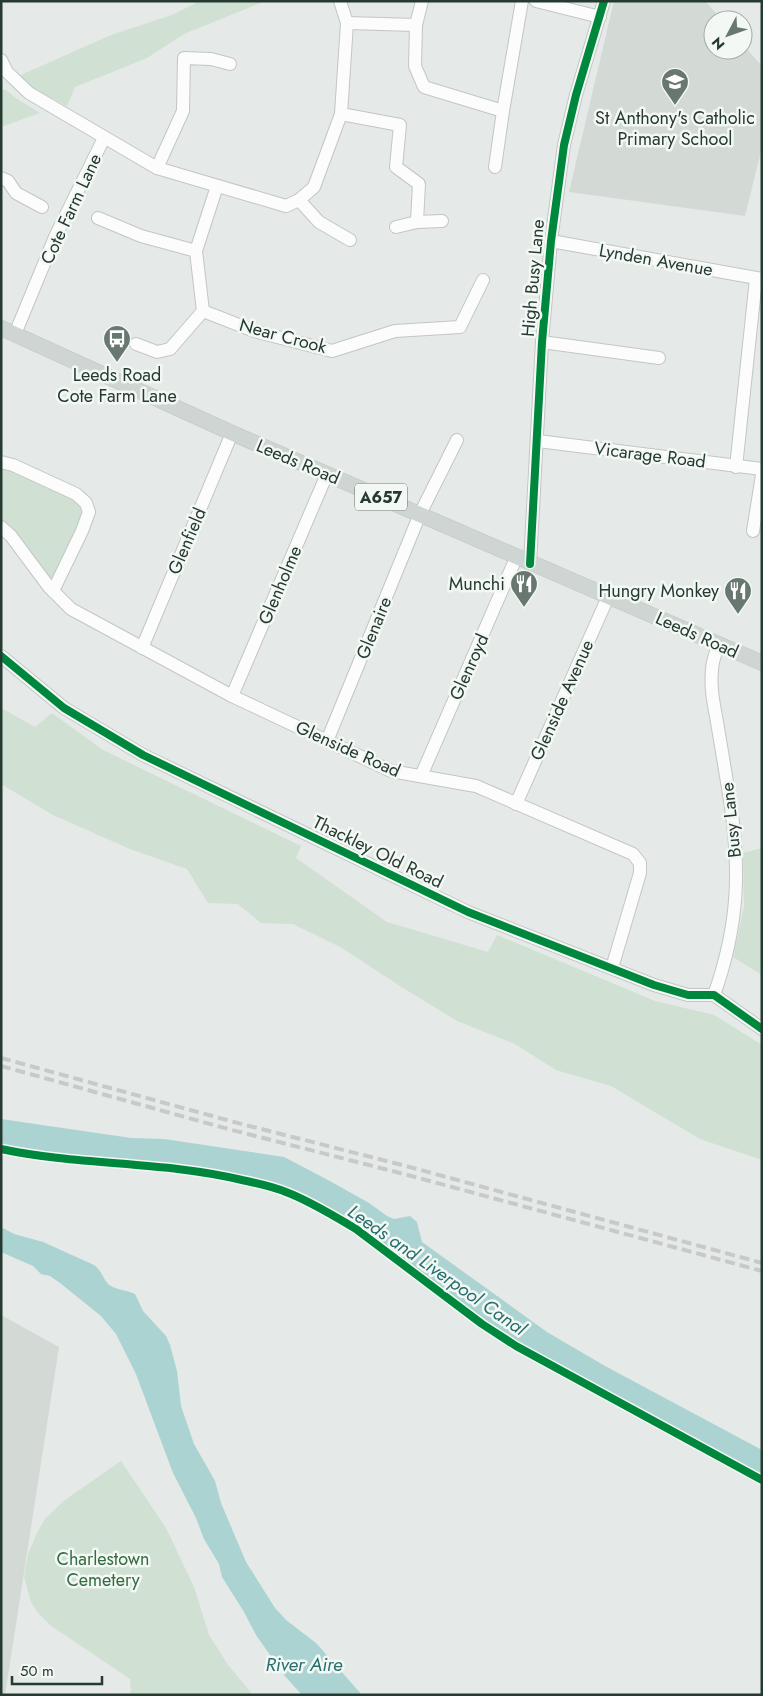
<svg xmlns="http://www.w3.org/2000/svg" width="763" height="1696" font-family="Jost,sans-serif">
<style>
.built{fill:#d3dad6}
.green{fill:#d0e0d2}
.water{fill:#aad3d1}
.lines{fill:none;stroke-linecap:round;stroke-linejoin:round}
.minor-casing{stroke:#c2c6c4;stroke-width:14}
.major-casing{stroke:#bdc4c1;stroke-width:16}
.minor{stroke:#fbfcfb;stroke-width:12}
.major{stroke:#cfd5d2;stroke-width:15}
.rail{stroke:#c7cac9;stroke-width:4;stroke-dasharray:10 5;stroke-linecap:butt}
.cycleway-casing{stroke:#f3f8f4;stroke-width:11}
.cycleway{stroke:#00873e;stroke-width:8}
.labels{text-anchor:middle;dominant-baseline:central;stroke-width:5;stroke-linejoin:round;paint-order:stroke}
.shield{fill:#f3f8f4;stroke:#63736b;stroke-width:1}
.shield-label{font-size:16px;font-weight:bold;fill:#253a30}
.poi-label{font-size:18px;fill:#253a30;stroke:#f3f8f4}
.street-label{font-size:18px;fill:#253a30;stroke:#f3f8f4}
.park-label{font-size:18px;fill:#346c3f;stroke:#f3f8f4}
.water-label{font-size:19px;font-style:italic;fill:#266f6e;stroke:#f3f8f4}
</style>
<rect width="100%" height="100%" fill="#e5e9e7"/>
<g class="built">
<path d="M 614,1 L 705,1 L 722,20 L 713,20 L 713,50 L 743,50 L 743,45 L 762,66 L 762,147 L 745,216 L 569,192 Z"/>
<path d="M 1,1315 L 59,1347 L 5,1695 L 1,1695 Z"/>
</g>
<g class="green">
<path d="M 200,1 L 265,1 L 184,34 L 147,58 L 75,87 L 67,106 L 27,85 L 21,75 L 111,35 L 172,15 Z"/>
<path d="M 1,90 L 6,90 L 17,99 L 40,113 L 1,127 Z"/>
<path d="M 1,462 L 86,503 L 53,591 L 1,527 Z"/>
<path d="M 1,708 L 35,727 L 52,713 L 103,750 L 301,846 L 296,858 L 387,922 L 488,952 L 497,935 L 655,1001 L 714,1015 L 762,1045 L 762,1160 L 700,1139 L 611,1086 L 556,1070 L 515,1044 L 457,1021 L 400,986 L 342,948 L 293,924 L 261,923 L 238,904 L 208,903 L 187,869 L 130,849 L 53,815 L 1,784 Z"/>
<path d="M 762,848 L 762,975 L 733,957 L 744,907 L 743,853 Z"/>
<path d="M 121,1461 L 166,1528 L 194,1587 L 209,1635 L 228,1665 L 253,1695 L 129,1695 L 131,1690 L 130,1679 L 50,1625 L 38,1613 L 31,1602 L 24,1577 L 28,1554 L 38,1531 L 45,1519 L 65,1500 Z"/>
</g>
<g class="water">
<path d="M 1,1119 L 131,1138 L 164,1139 L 284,1157 L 328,1180 L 369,1203 L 387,1216 L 394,1219 L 410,1216 L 417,1222 L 422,1242 L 547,1332 L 605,1366 L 762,1450 L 762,1477 L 520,1343 L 471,1310 L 365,1229 L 301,1193 L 257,1179 L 201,1167 L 39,1152 L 1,1144 Z"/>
<path d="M 1,1227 L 14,1234 L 43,1242 L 94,1265 C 102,1271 102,1277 108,1284 C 115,1290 127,1290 135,1294 L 143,1311 L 166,1336 L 170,1345 L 177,1371 L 181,1406 L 194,1444 L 215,1481 L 221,1503 L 246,1562 L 275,1608 L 286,1620 L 316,1643 L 362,1695 L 302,1695 L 284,1675 L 256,1635 L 244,1612 L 222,1577 L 219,1564 L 204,1539 L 196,1518 L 173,1473 L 136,1374 L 116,1334 L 101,1316 L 60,1283 L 50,1276 L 41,1274 L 33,1266 L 1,1252 Z"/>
</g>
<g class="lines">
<defs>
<g id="minor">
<path d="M 422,1 L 416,25 L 415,66 L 424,87 L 503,111"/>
<path d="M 536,1 L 600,17"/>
<path d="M 347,23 L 416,25"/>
<path d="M 1,60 L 7,72 L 29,93 L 157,168 L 286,206 L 299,200 L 319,222 L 350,240"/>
<path d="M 341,114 L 400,125 L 396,167 L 419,184 L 417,222"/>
<path d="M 495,167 L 503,111 L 522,1"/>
<path d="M 157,168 L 183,111 L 184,58 L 211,59 L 230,64"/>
<path d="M 1,178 L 8,181 L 16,193 L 42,207"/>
<path d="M 299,200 L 314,187 L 341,114 L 347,23 L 340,1"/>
<path d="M 98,218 L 141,236 L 196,251"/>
<path d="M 396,227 L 417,222 L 442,221"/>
<path d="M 551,241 L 762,279"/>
<path d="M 203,311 L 254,331 L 332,351 L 395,331 L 460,327 L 483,280"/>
<path d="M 15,334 L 55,237 L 104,138"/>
<path d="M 542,342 L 659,358"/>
<path d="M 136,344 L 157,352 L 170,349 L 203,311 L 196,251 L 217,186"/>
<path d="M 538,441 L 762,469"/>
<path d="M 1,462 L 13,465 L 76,494 L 86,503 L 89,512 L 82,531 L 53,591"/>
<path d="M 736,467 L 756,279"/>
<path d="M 1,527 L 11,536 L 49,587 L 71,609 L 232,696 L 391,771 L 476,786 L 633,854 L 640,863 L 640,873 L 612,968"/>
<path d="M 753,531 L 762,475"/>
<path d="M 530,564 L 542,342 L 551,241 L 564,145 L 576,95 L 604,1"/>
<path d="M 142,648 L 232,433"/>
<path d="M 1,656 L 64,708 L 143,755 L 468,912 L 654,985 L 688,995 L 714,995 L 762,1029"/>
<path d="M 232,696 L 327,474"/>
<path d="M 327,741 L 420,514 L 457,440"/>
<path d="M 421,776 L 516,558"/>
<path d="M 516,804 L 608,597"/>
<path d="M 714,995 C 739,925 741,867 729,794 C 725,770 721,746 717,722 C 714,705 710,688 712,670 C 712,661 716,652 719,644"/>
</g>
<path id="major" d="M 1,328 L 232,433 L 762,663"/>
</defs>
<use href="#minor" class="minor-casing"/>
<use href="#major" class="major-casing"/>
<use href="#minor" class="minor"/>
<use href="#major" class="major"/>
<g class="rail">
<path d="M 1,1058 L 234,1122 L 406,1166 L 762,1263"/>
<path d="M 1,1066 L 232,1130 L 404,1174 L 762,1271"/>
</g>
<defs>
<g id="cycleway">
<path d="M 530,564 L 542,342 L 551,241 L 564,145 L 576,95 L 604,1"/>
<path d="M 1,656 L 64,708 L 143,755 L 468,912 L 654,985 L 688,995 L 714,995 L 762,1029"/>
<path d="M 1,1149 C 81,1166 163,1161 242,1180 C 256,1183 272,1186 286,1192 C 310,1201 334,1216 356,1229 L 482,1324 L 516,1346 L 762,1480"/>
</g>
</defs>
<use href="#cycleway" class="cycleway-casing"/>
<use href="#cycleway" class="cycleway"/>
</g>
<defs>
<symbol id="school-pin" viewBox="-11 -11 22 30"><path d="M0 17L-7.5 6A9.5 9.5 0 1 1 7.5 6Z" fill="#687770" stroke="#f3f8f4"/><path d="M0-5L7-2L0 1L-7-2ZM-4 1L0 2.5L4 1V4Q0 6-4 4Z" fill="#fff"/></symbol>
<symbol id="bus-pin" viewBox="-11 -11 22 30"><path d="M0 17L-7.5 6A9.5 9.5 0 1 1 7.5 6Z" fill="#687770" stroke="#f3f8f4"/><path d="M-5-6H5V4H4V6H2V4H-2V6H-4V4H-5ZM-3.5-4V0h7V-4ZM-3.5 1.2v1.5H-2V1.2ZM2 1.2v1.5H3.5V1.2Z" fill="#fff"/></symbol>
<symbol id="restaurant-pin" viewBox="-11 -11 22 30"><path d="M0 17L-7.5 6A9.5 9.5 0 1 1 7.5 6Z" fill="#687770" stroke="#f3f8f4"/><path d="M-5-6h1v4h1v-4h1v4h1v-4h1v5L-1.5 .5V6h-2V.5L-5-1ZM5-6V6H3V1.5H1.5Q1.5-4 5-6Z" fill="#fff"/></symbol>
</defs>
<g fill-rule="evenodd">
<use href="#school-pin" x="659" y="66" width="32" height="43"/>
<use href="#bus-pin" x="101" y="323" width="32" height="43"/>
<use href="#restaurant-pin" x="508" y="568" width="32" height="43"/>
<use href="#restaurant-pin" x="722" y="575" width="32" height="43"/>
</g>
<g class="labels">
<rect class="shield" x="355" y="483.5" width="52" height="27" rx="4"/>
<g class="shield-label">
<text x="381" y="497">A657</text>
</g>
<g class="poi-label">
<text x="675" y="118">St Anthony's Catholic<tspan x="675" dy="21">Primary School</tspan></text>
<text x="117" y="375">Leeds Road<tspan x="117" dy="21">Cote Farm Lane</tspan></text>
<text x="505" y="584" text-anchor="end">Munchi</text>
<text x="719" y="591" text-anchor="end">Hungry Monkey</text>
</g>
<g class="street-label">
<text transform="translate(71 209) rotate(-65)">Cote Farm Lane</text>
<text transform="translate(656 260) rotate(10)">Lynden Avenue</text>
<text transform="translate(533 278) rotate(-85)">High Busy Lane</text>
<text transform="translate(283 336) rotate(15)">Near Crook</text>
<text transform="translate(650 455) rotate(7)">Vicarage Road</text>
<text transform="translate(298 462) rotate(23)">Leeds Road</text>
<text transform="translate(187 541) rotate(-67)">Glenfield</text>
<text transform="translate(280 585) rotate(-67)">Glenholme</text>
<text transform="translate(374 628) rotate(-68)">Glenaire</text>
<text transform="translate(697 635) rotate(24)">Leeds Road</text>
<text transform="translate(469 667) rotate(-66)">Glenroyd</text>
<text transform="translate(562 700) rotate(-66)">Glenside Avenue</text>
<text transform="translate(348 749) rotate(24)">Glenside Road</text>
<text transform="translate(731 820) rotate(-96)">Busy Lane</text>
<text transform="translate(378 852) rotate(26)">Thackley Old Road</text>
</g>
<g class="park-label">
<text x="103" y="1559">Charlestown<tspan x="103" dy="21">Cemetery</tspan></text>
</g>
<g class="water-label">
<text transform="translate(437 1270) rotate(35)">Leeds and Liverpool Canal</text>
<text x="304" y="1664">River Aire</text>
</g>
</g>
<rect width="763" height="1696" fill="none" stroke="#253a30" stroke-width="5"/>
<g transform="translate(728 35) rotate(229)"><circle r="24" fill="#f3f8f4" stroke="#a1aca6"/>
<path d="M0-4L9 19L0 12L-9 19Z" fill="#687770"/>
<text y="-8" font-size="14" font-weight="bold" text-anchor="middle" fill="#253a30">N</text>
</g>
<path d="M12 1676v8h90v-8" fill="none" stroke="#253a30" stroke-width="2.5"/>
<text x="20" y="1676" font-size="15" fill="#253a30" stroke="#f3f8f4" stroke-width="4" paint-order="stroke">50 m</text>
</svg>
